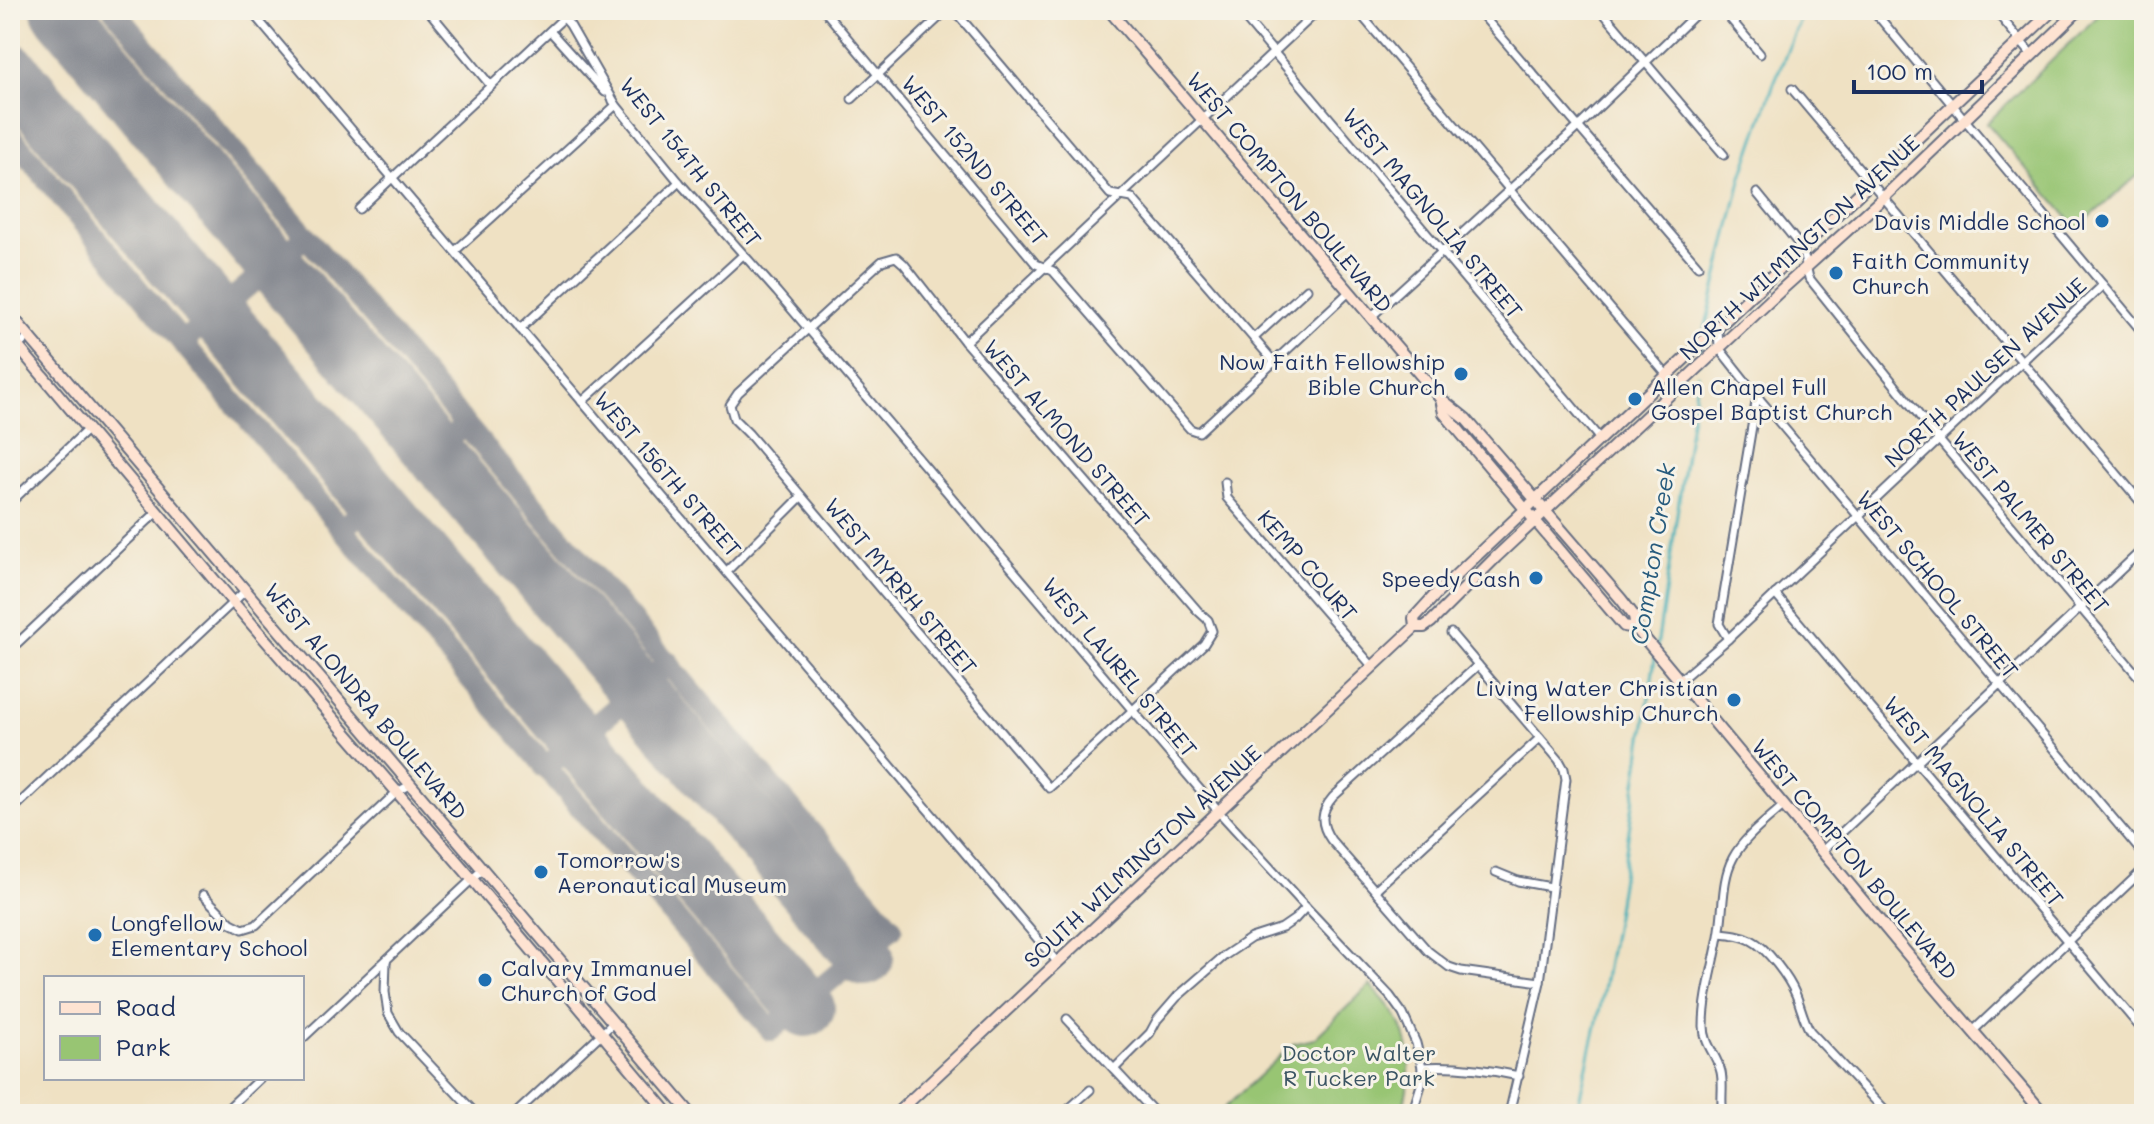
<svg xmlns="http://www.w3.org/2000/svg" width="2154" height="1124" font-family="Mali,sans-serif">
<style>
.green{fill:#98c573;stroke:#5a7a68;stroke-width:2}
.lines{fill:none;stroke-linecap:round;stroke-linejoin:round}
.stream{stroke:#3eaeb7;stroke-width:3}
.taxiway{stroke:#858890;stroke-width:22}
.runway{stroke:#858890;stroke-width:58}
.minor-casing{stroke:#656d81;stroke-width:11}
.secondary-casing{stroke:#656d81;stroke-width:14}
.minor{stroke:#fff;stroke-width:7}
.secondary{stroke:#fee3d2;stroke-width:10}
.poi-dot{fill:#1f6fb2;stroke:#f7f3e8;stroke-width:3}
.labels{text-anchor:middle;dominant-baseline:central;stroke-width:6;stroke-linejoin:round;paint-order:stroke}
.street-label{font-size:22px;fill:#1b2f5e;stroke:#f7f3e8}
.poi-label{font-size:22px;fill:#1b2f5e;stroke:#f7f3e8;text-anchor:start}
.park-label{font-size:22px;fill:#3a5463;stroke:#f7f3e8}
.water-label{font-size:24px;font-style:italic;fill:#275b7d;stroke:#f7f3e8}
</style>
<rect width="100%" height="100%" fill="#f7f3e8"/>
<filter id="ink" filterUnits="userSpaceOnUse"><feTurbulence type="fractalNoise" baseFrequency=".0125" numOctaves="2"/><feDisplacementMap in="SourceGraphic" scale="16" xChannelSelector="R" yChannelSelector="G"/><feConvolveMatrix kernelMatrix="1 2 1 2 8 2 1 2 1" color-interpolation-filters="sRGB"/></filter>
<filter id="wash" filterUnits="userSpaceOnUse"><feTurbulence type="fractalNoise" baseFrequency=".006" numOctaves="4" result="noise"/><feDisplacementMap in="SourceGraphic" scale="32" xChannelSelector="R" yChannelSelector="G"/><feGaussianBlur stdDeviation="1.8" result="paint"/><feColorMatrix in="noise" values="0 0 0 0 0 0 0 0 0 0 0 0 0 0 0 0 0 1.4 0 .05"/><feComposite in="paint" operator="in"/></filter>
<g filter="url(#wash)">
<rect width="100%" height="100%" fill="#efe1c3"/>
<g class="green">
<path d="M 2104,10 L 2144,10 L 2144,170 L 2077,228 L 1987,123 Z"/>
<path d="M 1370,985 C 1377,993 1385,1001 1391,1009 C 1415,1040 1412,1079 1401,1114 L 1218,1114 L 1293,1044 L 1314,1039 Z"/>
</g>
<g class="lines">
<g class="stream">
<path d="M 1704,334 L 1742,176 L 1774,83 L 1804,10"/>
<path d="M 1700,362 L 1702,346"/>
<path d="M 1657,647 L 1698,374"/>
<path d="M 1576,1114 L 1600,1008 L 1616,916 L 1655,658"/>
</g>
<g class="taxiway">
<path d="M 10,135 L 182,342 L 771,1030 L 892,928 L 114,10"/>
<path d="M 182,342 L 305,237"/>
<path d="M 433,452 L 465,425"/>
<path d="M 342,529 L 375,501"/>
<path d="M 545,768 L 669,663"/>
</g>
<g class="runway">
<path d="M 60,10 L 273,264 L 865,957"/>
<path d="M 10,71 L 806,1008"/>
</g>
</g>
</g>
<g filter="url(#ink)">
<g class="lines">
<defs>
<g id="minor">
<path d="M 250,10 C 520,327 790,644 1058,963"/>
<path d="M 428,10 L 491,86"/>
<path d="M 557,10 L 570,25 L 616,105 L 679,182 L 777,292 L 1219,812 L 1306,907 L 1390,996 L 1403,1014 L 1416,1043 L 1422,1067 L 1421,1085 L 1412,1114"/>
<path d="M 824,10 L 1036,264 L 1053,271 L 1190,429 L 1199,432 L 1349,292"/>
<path d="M 954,10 L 1110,194 L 1132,198 L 1275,363"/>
<path d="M 1238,10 L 1600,439"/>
<path d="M 1357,10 L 1677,387"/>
<path d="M 1478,10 L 1698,266"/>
<path d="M 1601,10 L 1724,155"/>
<path d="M 1723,10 L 1760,54"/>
<path d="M 1873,10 L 2144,334"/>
<path d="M 1995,10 L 2032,55"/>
<path d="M 550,31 L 605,92"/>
<path d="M 1792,89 L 2144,506"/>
<path d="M 852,99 L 947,10"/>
<path d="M 1757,193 L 1802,248 L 1809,278 L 1939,440 L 2144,683"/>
<path d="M 359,209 L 572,10"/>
<path d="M 455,251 L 616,105 L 613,101"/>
<path d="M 896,257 L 904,264 L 965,342 L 1198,611 L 1208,620 L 1212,631 L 1204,644 L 1049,788 L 749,434 L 734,419 L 730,405 L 738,393 L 882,261 Z"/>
<path d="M 1371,317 L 1578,127 L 1700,10"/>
<path d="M 520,329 L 679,182"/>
<path d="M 1718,329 L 1719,348 L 1757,396 L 2144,855"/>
<path d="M 1254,338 L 1307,289"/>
<path d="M 965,342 L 1319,10"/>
<path d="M 10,354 L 29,336"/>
<path d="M 582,402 L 743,255"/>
<path d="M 1225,482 L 1227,498 L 1373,667"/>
<path d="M 10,503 L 88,429"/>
<path d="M 728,570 L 801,497"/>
<path d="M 1775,594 L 2144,1032"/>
<path d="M 1451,633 L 1559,760 L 1564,769 L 1566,779 L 1540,982 L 1509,1114"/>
<path d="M 1728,639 L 1719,624 L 1757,396"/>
<path d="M 10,650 L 157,512"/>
<path d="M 1478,665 L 1333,797 C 1320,812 1320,824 1331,840 L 1428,951 L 1449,967 L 1461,971 L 1540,982"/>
<path d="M 1680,680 L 1728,639 L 2103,285"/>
<path d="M 10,812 L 246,590"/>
<path d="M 1822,851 L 2144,548"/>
<path d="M 1496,872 L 1518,881 L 1551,887"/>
<path d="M 1375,890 L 1540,738"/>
<path d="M 203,895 L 231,923 L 243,929 L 256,925 L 397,792 L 410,785"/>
<path d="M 1720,933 C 1731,934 1741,935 1751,940 C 1767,948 1789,978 1796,995 C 1801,1007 1803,1019 1810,1031 L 1888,1114"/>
<path d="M 386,962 L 385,992 L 388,1013 L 399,1032 L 476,1114"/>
<path d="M 1067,1019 L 1156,1114"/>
<path d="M 1973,1031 L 2144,869"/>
<path d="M 302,1039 L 482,870"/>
<path d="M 1422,1067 C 1456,1065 1486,1069 1519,1076"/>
<path d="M 1114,1069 L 1150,1033 L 1157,1020 L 1177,997 L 1224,956 L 1251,938 L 1282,928 L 1295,919 L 1306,907"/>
<path d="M 222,1114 L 260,1078"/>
<path d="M 515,1114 L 613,1023"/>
<path d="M 1063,1114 L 1090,1090"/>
<path d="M 1723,1114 C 1720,1100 1724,1086 1721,1072 C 1717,1055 1704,1045 1704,1026 C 1704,996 1714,965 1719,936 C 1724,911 1721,880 1733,858 C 1744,837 1767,821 1784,805"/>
<path d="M 2024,1114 L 2035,1104"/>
</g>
<g id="secondary">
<path d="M 1109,10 L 1441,399 L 1466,419 L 1621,599 L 1634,616 L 1636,628 L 1934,986 L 2044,1114"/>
<path d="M 10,314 L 691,1114"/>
<path d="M 10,337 L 232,601 L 472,879 L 669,1114"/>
<path d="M 1441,399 L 1444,413 L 1624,626 L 1636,628"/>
<path d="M 1415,627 L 1414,618 L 1436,594 L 2053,10"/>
<path d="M 896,1114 L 1415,627 L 1424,627 L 1431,622 L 1496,557 L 1780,291 L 1883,198 L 2079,10"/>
</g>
</defs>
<use href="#minor" class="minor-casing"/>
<use href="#secondary" class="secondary-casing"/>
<use href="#minor" class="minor"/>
<use href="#secondary" class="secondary"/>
</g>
</g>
<g class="poi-dot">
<circle cx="2102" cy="221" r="8"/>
<circle cx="1836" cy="273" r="8"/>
<circle cx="1461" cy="374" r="8"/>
<circle cx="1635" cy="399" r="8"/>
<circle cx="1536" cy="578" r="8"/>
<circle cx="1734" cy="700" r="8"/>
<circle cx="541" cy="872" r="8"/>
<circle cx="95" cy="935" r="8"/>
<circle cx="485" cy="980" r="8"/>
</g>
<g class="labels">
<g class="street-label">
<text transform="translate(975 160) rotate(50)">WEST 152ND STREET</text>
<text transform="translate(691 162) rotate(51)">WEST 154TH STREET</text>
<text transform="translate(1290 192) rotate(50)">WEST COMPTON BOULEVARD</text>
<text transform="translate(1433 213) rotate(50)">WEST MAGNOLIA STREET</text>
<text transform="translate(1799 247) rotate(-43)">NORTH WILMINGTON AVENUE</text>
<text transform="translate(1985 372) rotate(-43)">NORTH PAULSEN AVENUE</text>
<text transform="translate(1067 433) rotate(49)">WEST ALMOND STREET</text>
<text transform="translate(668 474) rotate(49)">WEST 156TH STREET</text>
<text transform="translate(2031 522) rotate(50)">WEST PALMER STREET</text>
<text transform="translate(1308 565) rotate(49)">KEMP COURT</text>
<text transform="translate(1938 584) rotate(50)">WEST SCHOOL STREET</text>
<text transform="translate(901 586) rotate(50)">WEST MYRRH STREET</text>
<text transform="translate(1120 667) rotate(50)">WEST LAUREL STREET</text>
<text transform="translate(366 701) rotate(50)">WEST ALONDRA BOULEVARD</text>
<text transform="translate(1974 801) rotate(50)">WEST MAGNOLIA STREET</text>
<text transform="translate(1142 856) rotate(-43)">SOUTH WILMINGTON AVENUE</text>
<text transform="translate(1855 859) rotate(50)">WEST COMPTON BOULEVARD</text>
</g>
<g class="poi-label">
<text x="2086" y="221" text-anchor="end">Davis Middle School</text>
<text x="1852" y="260">Faith Community<tspan x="1852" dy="25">Church</tspan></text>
<text x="1445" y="361" text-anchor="end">Now Faith Fellowship<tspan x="1445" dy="25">Bible Church</tspan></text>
<text x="1651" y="386">Allen Chapel Full<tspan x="1651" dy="25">Gospel Baptist Church</tspan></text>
<text x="1520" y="578" text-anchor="end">Speedy Cash</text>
<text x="1718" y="687" text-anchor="end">Living Water Christian<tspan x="1718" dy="25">Fellowship Church</tspan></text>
<text x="557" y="859">Tomorrow's<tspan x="557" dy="25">Aeronautical Museum</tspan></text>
<text x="111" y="922">Longfellow<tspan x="111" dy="25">Elementary School</tspan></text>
<text x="501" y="967">Calvary Immanuel<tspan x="501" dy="25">Church of God</tspan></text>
</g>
<g class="park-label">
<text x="1359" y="1052">Doctor Walter<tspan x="1359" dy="25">R Tucker Park</tspan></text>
</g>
<g class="water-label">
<text transform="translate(1652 554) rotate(-81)">Compton Creek</text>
</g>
</g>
<rect width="2154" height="1124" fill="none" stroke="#f7f3e8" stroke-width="40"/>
<rect x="44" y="976" width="260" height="104" fill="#f7f3e8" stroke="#9fa5b1" stroke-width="2"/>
<rect x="60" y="1002" width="40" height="12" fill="#fee3d2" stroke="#9fa5b1" stroke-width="2"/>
<text x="116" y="1016" font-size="24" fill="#1b2f5e">Road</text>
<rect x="60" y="1036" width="40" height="24" fill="#98c573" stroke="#9fa5b1" stroke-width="2"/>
<text x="116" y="1056" font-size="24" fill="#1b2f5e">Park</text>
<path d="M1854 80v12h128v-12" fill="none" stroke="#1b2f5e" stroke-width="4"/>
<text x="1866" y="80" font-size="24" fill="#1b2f5e" stroke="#f7f3e8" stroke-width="6" paint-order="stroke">100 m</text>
</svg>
